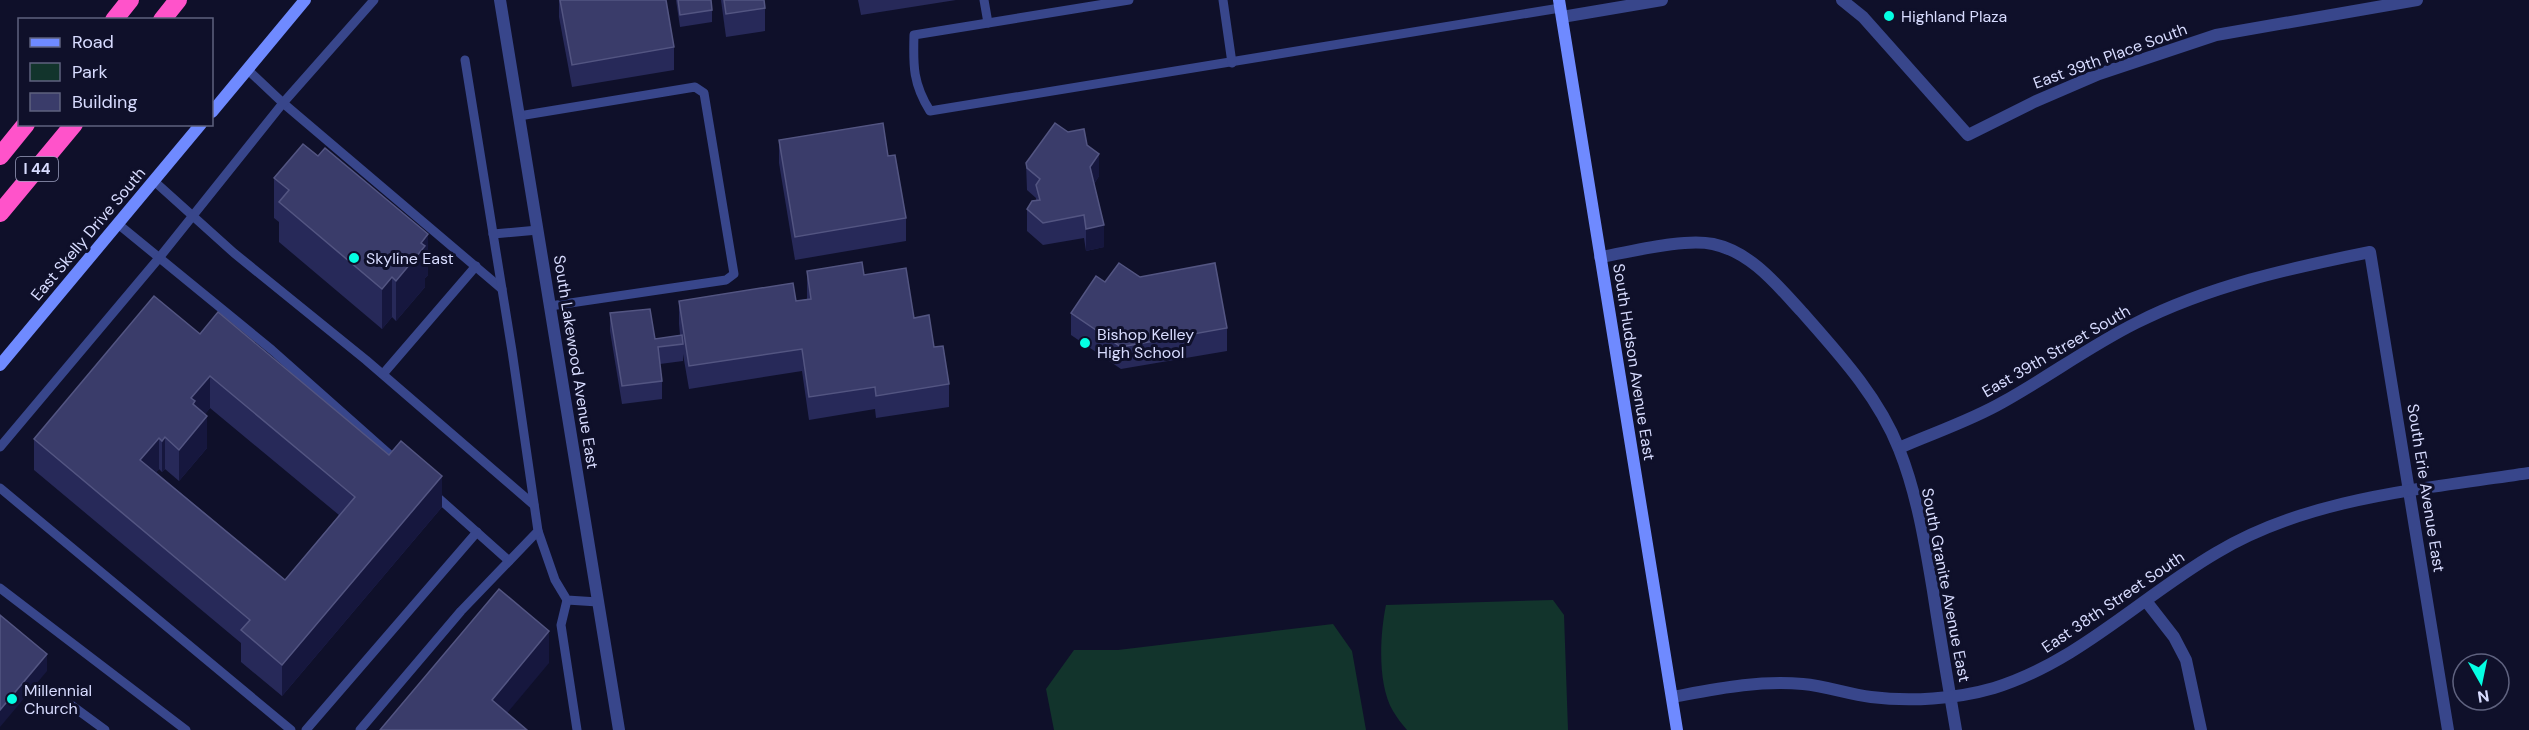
<svg xmlns="http://www.w3.org/2000/svg" width="2529" height="730" font-family="'DM Sans',sans-serif">
<style>
.green{fill:#12342c}
.lines{fill:none;stroke-linecap:round;stroke-linejoin:round}
.lane{stroke:#38468b;stroke-width:9}
.street{stroke:#38468b;stroke-width:12}
.secondary{stroke:#6f8aff;stroke-width:12}
.highway{stroke:#ff53ca;stroke-width:18}
.wall{fill:#272959;fill-rule:evenodd}
.shaded-wall{fill:#16173e}
.building{fill:#3a3c6a;stroke:#535582;stroke-width:1.5;fill-rule:evenodd}
.poi-dot{fill:#04ffe3;stroke:#0f102a;stroke-width:2}
.labels{text-anchor:middle;dominant-baseline:central;stroke-width:6;stroke-linejoin:round;paint-order:stroke}
.shield{fill:#0f102a;stroke:#9c9fbf;stroke-width:1.5}
.shield-label{font-size:15px;font-weight:bold;fill:#d8dcff}
.poi-label{font-size:16px;fill:#d8dcff;stroke:#0f102a;text-anchor:start}
.street-label{font-size:16px;fill:#d8dcff;stroke:#0f102a}
</style>
<rect width="100%" height="100%" fill="#0f102a"/>
<g class="green">
<path d="M 1553,600 L 1564,615 L 1568,730 L 1407,730 C 1402,724 1397,718 1393,711 C 1377,684 1380,634 1386,605 Z"/>
<path d="M 1333,624 L 1352,651 L 1366,730 L 1054,730 L 1046,689 L 1074,650 L 1118,650 Z"/>
</g>
<g class="lines">
<g class="lane">
<path d="M 984,0 L 988,23"/>
<path d="M 1129,0 L 914,35 C 913,66 913,84 930,111 L 1560,8"/>
<path d="M 1223,0 L 1232,63"/>
<path d="M 247,69 L 283,103 L 502,289"/>
<path d="M 519,116 L 695,87 L 704,93 L 734,274 L 726,280 L 550,306"/>
<path d="M 154,181 L 234,253 L 366,360 L 534,505"/>
<path d="M 118,224 L 272,350 L 397,461"/>
<path d="M 493,234 L 538,230"/>
<path d="M 383,374 L 476,266"/>
<path d="M 0,447 L 159,258 L 283,103 L 374,0"/>
<path d="M 0,488 L 291,730"/>
<path d="M 434,494 L 509,561"/>
<path d="M 538,531 L 555,580 L 567,600 L 598,602"/>
<path d="M 0,588 L 186,730"/>
<path d="M 567,600 L 561,625 L 577,730"/>
<path d="M 71,705 L 105,730"/>
<path d="M 306,730 L 477,532"/>
<path d="M 360,730 L 461,611 L 538,531 L 512,351 L 465,60"/>
</g>
<g class="street">
<path d="M 500,0 L 619,730"/>
<path d="M 1842,0 L 1863,17 L 1968,135 L 2034,102 L 2099,74 L 2216,35 L 2417,0"/>
<path d="M 1562,17 L 1662,0"/>
<path d="M 1600,257 C 1631,252 1683,238 1713,244 C 1751,252 1777,285 1802,312 C 1839,354 1878,396 1899,449 C 1917,494 1925,543 1933,591 C 1940,637 1948,683 1956,730"/>
<path d="M 1899,448 C 1933,433 1970,421 2003,402 C 2048,377 2090,346 2136,323 C 2209,286 2290,268 2370,252 L 2448,730"/>
<path d="M 2146,601 L 2174,637 L 2186,660 L 2201,730"/>
<path d="M 1672,697 C 1716,689 1758,680 1803,684 C 1826,686 1848,694 1871,697 C 1910,702 1956,699 1994,688 C 2078,662 2141,597 2216,553 C 2309,497 2424,489 2529,473"/>
</g>
<g class="secondary">
<path d="M 1559,0 L 1677,730"/>
<path d="M 212,112 L 305,0"/>
<path d="M 0,365 L 201,124"/>
</g>
<g class="highway">
<path d="M 114,20 L 130,0"/>
<path d="M 162,20 L 178,0"/>
<path d="M 0,156 L 26,124"/>
<path d="M 0,213 L 74,124"/>
</g>
</g>
<g class="wall">
<path d="M 559,0 L 666,0 L 674,47 L 674,70 L 572,87 L 559,17 Z"/>
<path d="M 676,0 L 711,0 L 712,10 L 712,22 L 680,27 Z"/>
<path d="M 721,0 L 764,0 L 765,8 L 765,31 L 726,37 Z"/>
<path d="M 858,0 L 956,0 L 861,15 Z"/>
<path d="M 779,140 L 888,156 L 906,218 L 906,241 L 795,260 L 779,163 Z"/>
<path d="M 1087,145 L 1099,176 L 1094,184 L 1104,247 L 1086,251 L 1084,238 L 1043,245 L 1027,231 L 1027,209 L 1036,200 L 1036,198 L 1027,190 L 1026,163 Z"/>
<path d="M 274,178 L 428,275 L 425,278 L 425,287 L 396,321 L 392,317 L 382,329 L 279,242 L 279,222 L 274,218 Z"/>
<path d="M 807,271 L 864,275 L 914,318 L 934,347 L 949,384 L 949,407 L 876,418 L 875,409 L 809,420 L 802,371 L 689,389 L 683,354 L 683,361 L 660,364 L 662,381 L 662,399 L 622,404 L 610,331 L 610,313 L 655,339 L 680,335 L 679,324 L 679,301 L 796,301 L 807,299 Z"/>
<path d="M 1140,277 L 1227,328 L 1227,351 L 1121,369 L 1071,335 L 1071,313 L 1105,282 Z"/>
<path d="M 200,334 L 389,455 L 442,507 L 282,696 L 241,662 L 241,643 L 34,470 L 34,439 ZM 210,408 L 339,515 L 285,580 L 156,472 L 159,469 L 162,472 L 165,469 L 179,481 L 207,448 L 205,414 Z"/>
</g>
<g class="shaded-wall">
<path d="M 1099,154 L 1099,176 L 1090,190 L 1090,167 Z"/>
<path d="M 1104,225 L 1104,247 L 1086,251 L 1086,229 Z"/>
<path d="M 428,234 L 428,275 L 425,278 L 425,287 L 396,321 L 396,281 L 421,243 Z"/>
<path d="M 392,277 L 392,317 L 382,329 L 382,289 Z"/>
<path d="M 210,376 L 210,408 L 195,426 L 207,416 L 207,448 L 179,481 L 179,450 L 191,398 Z"/>
<path d="M 165,437 L 165,469 L 162,472 L 162,441 Z"/>
<path d="M 159,438 L 159,469 L 140,491 L 140,460 Z"/>
<path d="M 442,476 L 442,507 L 282,696 L 282,665 Z"/>
<path d="M 549,631 L 549,663 L 493,730 L 492,700 Z"/>
<path d="M 47,654 L 47,671 L 0,727 L 0,710 Z"/>
</g>
<g class="building">
<path d="M 560,0 L 666,0 L 674,47 L 572,65 Z"/>
<path d="M 678,0 L 711,0 L 712,10 L 680,15 Z"/>
<path d="M 724,0 L 764,0 L 765,8 L 726,14 Z"/>
<path d="M 883,123 L 888,156 L 895,155 L 906,218 L 795,237 L 779,140 Z"/>
<path d="M 1055,123 L 1068,132 L 1084,129 L 1087,145 L 1099,154 L 1090,167 L 1104,225 L 1086,229 L 1084,215 L 1043,223 L 1027,209 L 1032,201 L 1040,200 L 1036,185 L 1040,179 L 1027,168 L 1026,163 Z"/>
<path d="M 303,144 L 318,156 L 325,148 L 428,234 L 421,243 L 425,246 L 396,281 L 392,277 L 382,289 L 279,202 L 289,190 L 274,178 Z"/>
<path d="M 862,262 L 864,275 L 906,268 L 914,318 L 929,315 L 934,347 L 943,346 L 949,384 L 876,396 L 875,387 L 809,397 L 802,349 L 689,366 L 679,301 L 793,283 L 796,301 L 811,299 L 807,271 Z"/>
<path d="M 1119,263 L 1140,277 L 1215,263 L 1227,328 L 1121,347 L 1071,313 L 1096,276 L 1105,282 Z"/>
<path d="M 154,296 L 200,334 L 218,312 L 389,455 L 401,441 L 442,476 L 282,665 L 241,630 L 250,620 L 34,439 ZM 210,376 L 355,497 L 285,580 L 140,460 L 159,438 L 162,441 L 165,437 L 179,450 L 207,416 L 193,404 L 195,401 L 191,398 Z"/>
<path d="M 650,309 L 655,339 L 682,335 L 683,344 L 658,347 L 662,381 L 622,386 L 610,313 Z"/>
<path d="M 499,589 L 549,631 L 492,700 L 527,730 L 380,730 Z"/>
<path d="M 0,615 L 47,654 L 0,710 Z"/>
</g>
<g class="poi-dot">
<circle cx="1889" cy="16" r="6"/>
<circle cx="354" cy="258" r="6"/>
<circle cx="1085" cy="343" r="6"/>
<circle cx="12" cy="699" r="6"/>
</g>
<g class="labels">
<rect class="shield" x="16" y="157" width="42" height="24" rx="4.5"/>
<g class="shield-label">
<text x="37" y="169">I 44</text>
</g>
<g class="poi-label">
<text x="1901" y="16">Highland Plaza</text>
<text x="366" y="258">Skyline East</text>
<text x="1097" y="334">Bishop Kelley<tspan x="1097" dy="18">High School</tspan></text>
<text x="24" y="690">Millennial<tspan x="24" dy="18">Church</tspan></text>
</g>
<g class="street-label">
<text transform="translate(2110 56) rotate(-20)">East 39th Place South</text>
<text transform="translate(88 234) rotate(-50)">East Skelly Drive South</text>
<text transform="translate(2056 351) rotate(-30)">East 39th Street South</text>
<text transform="translate(576 362) rotate(81)">South Lakewood Avenue East</text>
<text transform="translate(1634 362) rotate(81)">South Hudson Avenue East</text>
<text transform="translate(2426 488) rotate(81)">South Erie Avenue East</text>
<text transform="translate(1946 585) rotate(79)">South Granite Avenue East</text>
<text transform="translate(2113 602) rotate(-34)">East 38th Street South</text>
</g>
</g>
<rect x="18" y="18" width="195" height="108" fill="#0f102a" stroke="#5f627f" stroke-width="1.5"/>
<rect x="30" y="38" width="30" height="9" fill="#6f8aff" stroke="#5f627f" stroke-width="1.5"/>
<text x="72" y="48" font-size="18" fill="#d8dcff">Road</text>
<rect x="30" y="63" width="30" height="18" fill="#12342c" stroke="#5f627f" stroke-width="1.5"/>
<text x="72" y="78" font-size="18" fill="#d8dcff">Park</text>
<rect x="30" y="93" width="30" height="18" fill="#3a3c6a" stroke="#5f627f" stroke-width="1.5"/>
<text x="72" y="108" font-size="18" fill="#d8dcff">Building</text>
<g transform="translate(2481 682) rotate(171)"><circle r="28" fill="#0f102a" stroke="#5f627f" stroke-width="1.5"/>
<path d="M0-4.5L10 22L0 15L-10 22Z" fill="#04ffe3"/>
<text y="-9" font-size="16" font-weight="bold" text-anchor="middle" fill="#d8dcff">N</text>
</g>
</svg>
